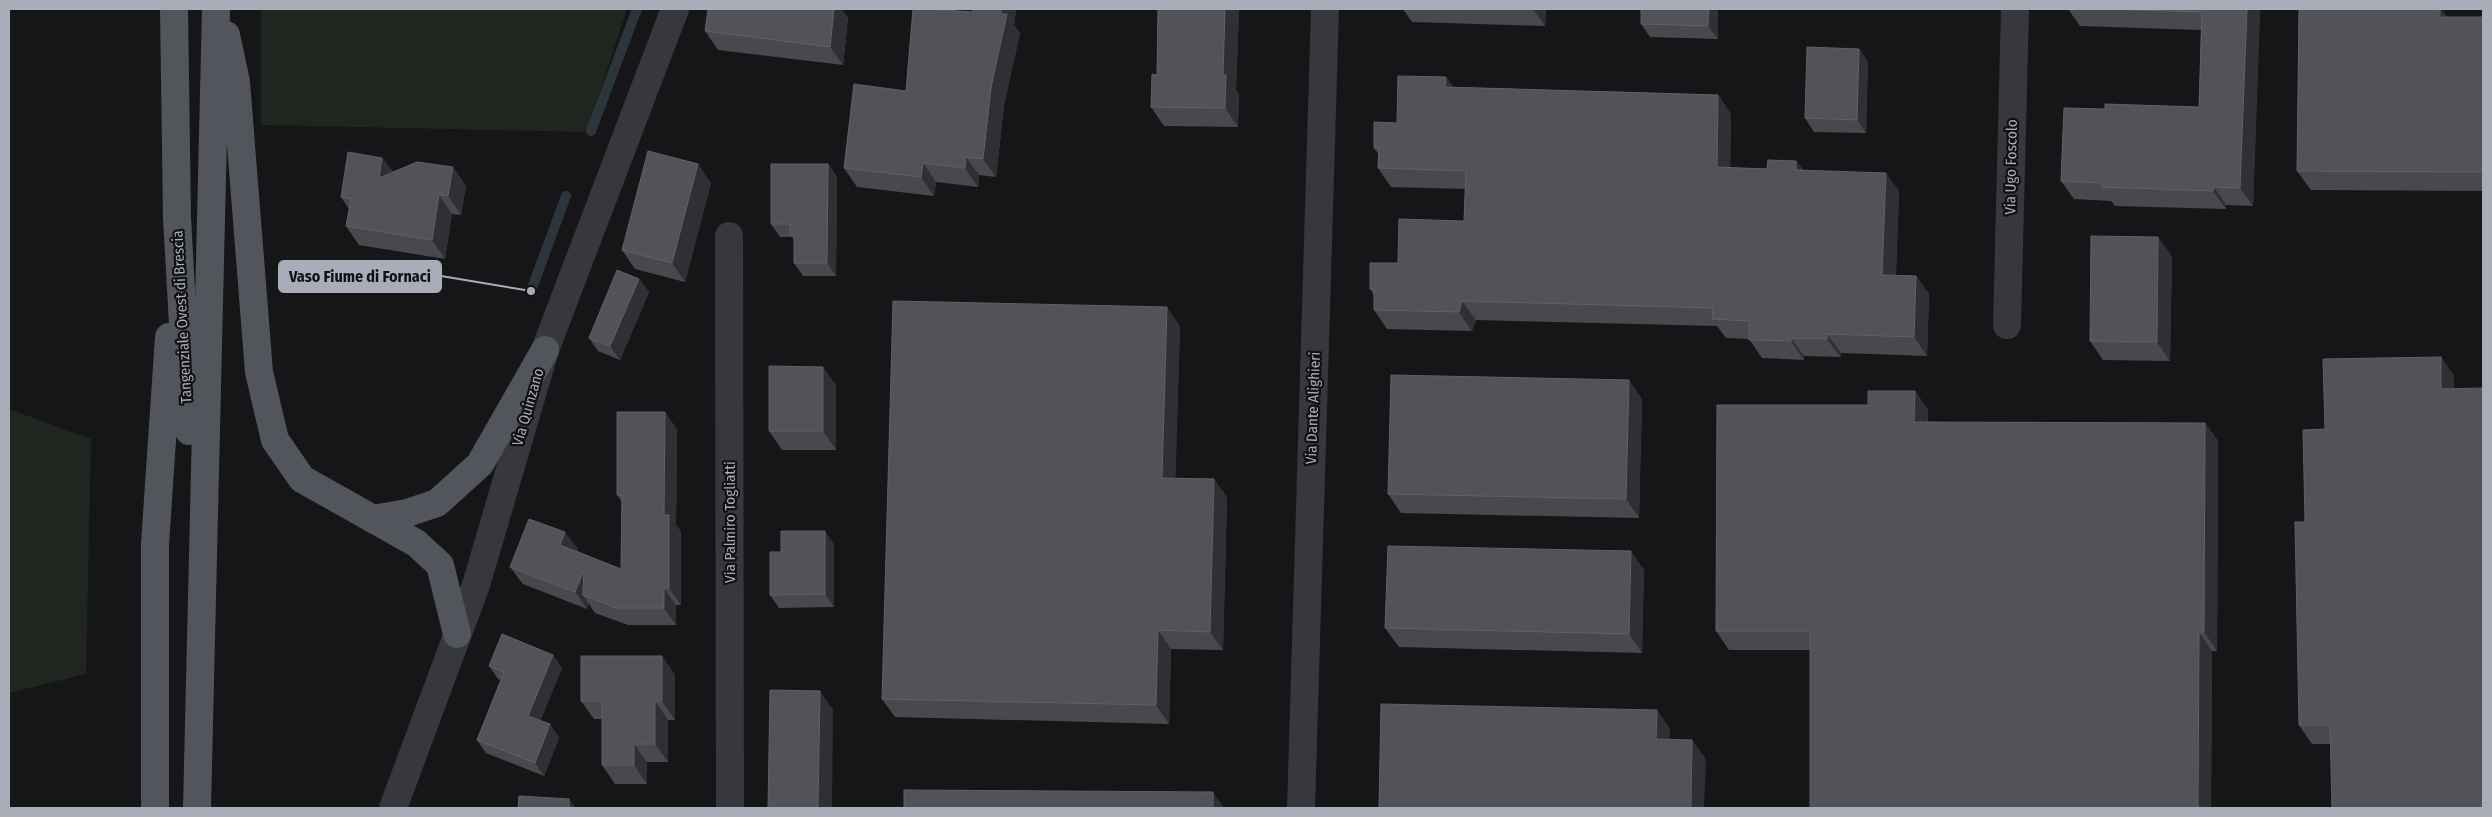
<svg xmlns="http://www.w3.org/2000/svg" width="2492" height="817" font-family="'Fira Sans Condensed',sans-serif">
<style>
.green{fill:#1e261f}
.lines{fill:none;stroke-linecap:round;stroke-linejoin:round}
.stream{stroke:#2c353c;stroke-width:10}
.minor{stroke:#37383d;stroke-width:28}
.tertiary{stroke:#37383d;stroke-width:28}
.primary{stroke:#53555c;stroke-width:28}
.wall{fill:#47494d}
.shaded-wall{fill:#2f3033}
.building{fill:#525359;stroke:#5f6168}
.labels{text-anchor:middle;dominant-baseline:central;stroke-width:4.5;stroke-linejoin:round;paint-order:stroke}
.street-label{font-size:15px;fill:#a8adb8;stroke:#111113}
.leader{fill:none;stroke:#a8adb8;stroke-width:2}
.callout-dot{fill:#a8adb8;stroke:#111113;stroke-width:2}
.callout{fill:#a8adb8;stroke:#a8adb8;stroke-width:2}
.callout-label{font-size:16px;text-anchor:middle;font-weight:bold;fill:#111}
</style>
<rect width="100%" height="100%" fill="#161618"/>
<g class="green">
<path d="M 261,9 L 627,9 L 587,132 L 261,125 Z"/>
<path d="M 9,409 L 91,439 L 86,674 L 9,693 Z"/>
</g>
<g class="lines">
<g class="stream">
<path d="M 591,131 L 637,9"/>
<path d="M 531,291 L 566,196"/>
</g>
<g class="minor">
<path d="M 729,236 L 730,808"/>
<path d="M 2007,325 L 2015,9"/>
<path d="M 1301,808 L 1325,9"/>
</g>
<path class="tertiary" d="M 393,808 L 476,585 L 545,350 L 675,9"/>
<g class="primary">
<path d="M 174,9 L 177,218 L 189,431"/>
<path d="M 226,35 L 236,82 L 259,372 L 275,440 L 302,479 L 416,543 L 440,565 L 457,634"/>
<path d="M 373,519 L 407,513 L 437,503 L 480,464 L 545,350"/>
<path d="M 155,808 L 155,544 L 169,337"/>
<path d="M 197,808 L 216,9"/>
</g>
</g>
<g class="wall">
<path d="M 973,9 L 1016,9 L 1014,25 L 1020,33 L 1004,105 L 996,177 L 979,175 L 978,187 L 936,182 L 934,196 L 857,187 L 844,168 L 906,91 L 973,12 Z"/>
<path d="M 1158,9 L 1239,9 L 1236,90 L 1239,94 L 1238,127 L 1164,126 L 1151,107 L 1157,75 Z"/>
<path d="M 1403,9 L 1546,9 L 1545,26 L 1412,22 Z"/>
<path d="M 1718,9 L 1718,39 L 1650,37 L 1641,24 Z"/>
<path d="M 2068,9 L 2260,9 L 2253,206 L 2226,205 L 2226,209 L 2115,206 L 2111,201 L 2074,199 L 2061,181 L 2105,109 L 2199,107 L 2201,30 L 2080,26 Z"/>
<path d="M 2299,9 L 2441,9 L 2447,17 L 2483,17 L 2483,191 L 2311,190 L 2297,171 Z"/>
<path d="M 848,18 L 843,65 L 718,50 L 705,31 Z"/>
<path d="M 1859,49 L 1868,62 L 1866,133 L 1814,132 L 1805,118 Z"/>
<path d="M 1446,77 L 1453,87 L 1718,95 L 1731,114 L 1730,168 L 1767,169 L 1796,161 L 1803,170 L 1899,191 L 1896,275 L 1916,276 L 1929,294 L 1927,356 L 1841,353 L 1840,357 L 1804,356 L 1804,360 L 1762,358 L 1749,339 L 1726,338 L 1717,326 L 1476,320 L 1472,331 L 1387,329 L 1374,310 L 1374,295 L 1370,289 L 1398,263 L 1464,221 L 1465,189 L 1391,187 L 1378,168 L 1379,155 L 1374,148 L 1397,123 Z"/>
<path d="M 382,158 L 393,172 L 453,167 L 466,186 L 461,215 L 452,214 L 445,259 L 359,245 L 346,226 L 349,209 L 341,197 Z"/>
<path d="M 828,164 L 837,177 L 836,276 L 803,276 L 794,263 L 794,240 L 792,237 L 780,237 L 771,224 Z"/>
<path d="M 711,183 L 685,282 L 635,269 L 622,250 Z"/>
<path d="M 2172,256 L 2170,361 L 2103,360 L 2090,341 Z"/>
<path d="M 639,279 L 649,292 L 620,360 L 598,351 L 589,338 Z"/>
<path d="M 1180,326 L 1175,478 L 1227,497 L 1223,650 L 1171,649 L 1169,724 L 895,717 L 882,699 Z"/>
<path d="M 2441,357 L 2454,376 L 2454,389 L 2331,744 L 2312,744 L 2299,725 L 2305,522 L 2325,429 Z"/>
<path d="M 836,385 L 836,450 L 782,450 L 769,431 Z"/>
<path d="M 1915,391 L 1928,410 L 1928,422 L 2205,423 L 2218,441 L 2217,651 L 2212,651 L 2211,808 L 1810,808 L 1810,650 L 1729,650 L 1716,631 L 1868,405 Z"/>
<path d="M 1642,399 L 1639,518 L 1401,513 L 1388,494 Z"/>
<path d="M 677,429 L 676,525 L 681,532 L 681,605 L 676,605 L 676,625 L 628,625 L 595,613 L 589,604 L 587,609 L 523,584 L 510,567 L 578,549 L 577,551 L 621,569 L 622,502 L 617,495 Z"/>
<path d="M 834,544 L 834,607 L 779,608 L 770,595 L 781,552 Z"/>
<path d="M 1644,570 L 1642,653 L 1399,647 L 1385,628 Z"/>
<path d="M 662,656 L 675,675 L 675,720 L 668,720 L 668,762 L 647,762 L 647,784 L 615,784 L 602,765 L 602,719 L 594,719 L 581,701 Z"/>
<path d="M 489,666 L 562,668 L 540,721 L 550,724 L 559,738 L 544,776 L 486,753 L 477,740 L 501,680 L 498,679 Z"/>
</g>
<g class="shaded-wall">
<path d="M 834,9 L 842,9 L 848,18 L 843,65 L 830,47 Z"/>
<path d="M 1001,9 L 1016,9 L 1014,25 L 1020,33 L 1004,105 L 996,177 L 983,159 Z"/>
<path d="M 1225,9 L 1239,9 L 1236,90 L 1239,94 L 1238,127 L 1225,108 L 1223,75 Z"/>
<path d="M 1533,9 L 1546,9 L 1545,26 Z"/>
<path d="M 1709,9 L 1718,9 L 1718,39 L 1708,26 Z"/>
<path d="M 2247,9 L 2260,9 L 2253,206 L 2240,188 Z"/>
<path d="M 2440,9 L 2441,9 L 2453,26 L 2440,17 Z"/>
<path d="M 1859,49 L 1868,62 L 1866,133 L 1857,120 Z"/>
<path d="M 1446,77 L 1459,96 L 1445,87 Z"/>
<path d="M 1718,95 L 1731,114 L 1730,186 L 1717,167 Z"/>
<path d="M 966,157 L 979,175 L 978,187 L 965,168 Z"/>
<path d="M 382,158 L 396,176 L 379,178 Z"/>
<path d="M 1796,161 L 1809,179 L 1796,170 Z"/>
<path d="M 923,163 L 936,182 L 934,196 L 921,177 Z"/>
<path d="M 698,164 L 711,183 L 685,282 L 672,263 Z"/>
<path d="M 828,164 L 837,177 L 836,276 L 827,263 Z"/>
<path d="M 453,167 L 466,186 L 461,215 L 448,196 Z"/>
<path d="M 1886,173 L 1899,191 L 1895,293 L 1882,275 Z"/>
<path d="M 2214,187 L 2226,205 L 2226,209 L 2213,191 Z"/>
<path d="M 439,195 L 452,214 L 445,259 L 432,240 Z"/>
<path d="M 2158,237 L 2172,256 L 2170,361 L 2157,342 Z"/>
<path d="M 1916,276 L 1929,294 L 1927,356 L 1914,337 Z"/>
<path d="M 639,279 L 649,292 L 620,360 L 610,346 Z"/>
<path d="M 1462,301 L 1476,320 L 1472,331 L 1459,312 Z"/>
<path d="M 1167,307 L 1180,326 L 1175,496 L 1162,478 Z"/>
<path d="M 1827,334 L 1841,353 L 1840,357 L 1827,339 Z"/>
<path d="M 1791,338 L 1804,356 L 1804,360 L 1791,341 Z"/>
<path d="M 2441,357 L 2454,376 L 2454,408 L 2441,389 Z"/>
<path d="M 823,367 L 836,385 L 836,450 L 823,431 Z"/>
<path d="M 1629,380 L 1642,399 L 1639,518 L 1626,499 Z"/>
<path d="M 1915,391 L 1928,410 L 1927,440 L 1914,422 Z"/>
<path d="M 665,412 L 677,429 L 676,525 L 681,532 L 681,605 L 669,588 L 664,515 Z"/>
<path d="M 2205,423 L 2218,441 L 2217,651 L 2204,632 Z"/>
<path d="M 1214,479 L 1227,497 L 1223,650 L 1210,632 Z"/>
<path d="M 825,531 L 834,544 L 834,607 L 825,594 Z"/>
<path d="M 565,532 L 578,549 L 573,562 L 560,545 Z"/>
<path d="M 1631,551 L 1644,570 L 1642,653 L 1629,634 Z"/>
<path d="M 584,570 L 583,595 L 589,604 L 587,609 L 575,592 Z"/>
<path d="M 664,588 L 676,605 L 676,625 L 664,608 Z"/>
<path d="M 1158,630 L 1171,649 L 1169,724 L 1156,705 Z"/>
<path d="M 2199,632 L 2212,651 L 2211,808 L 2198,808 Z"/>
<path d="M 553,655 L 562,668 L 537,729 L 528,716 Z"/>
<path d="M 662,656 L 675,675 L 675,720 L 662,701 Z"/>
<path d="M 820,691 L 833,710 L 832,808 L 818,808 Z"/>
<path d="M 655,701 L 668,720 L 668,762 L 655,744 Z"/>
<path d="M 1657,710 L 1670,729 L 1669,758 L 1656,739 Z"/>
<path d="M 550,724 L 559,738 L 544,776 L 535,763 Z"/>
<path d="M 1692,740 L 1706,759 L 1704,808 L 1691,808 Z"/>
<path d="M 634,744 L 647,762 L 647,784 L 634,765 Z"/>
<path d="M 1213,792 L 1224,808 L 1213,808 Z"/>
<path d="M 569,799 L 576,808 L 569,808 Z"/>
</g>
<g class="building">
<path d="M 708,9 L 834,9 L 830,47 L 705,31 Z"/>
<path d="M 913,9 L 928,9 L 973,12 L 973,9 L 1001,9 L 1001,14 L 1007,14 L 991,87 L 983,159 L 966,157 L 965,168 L 923,163 L 921,177 L 844,168 L 854,84 L 906,91 Z"/>
<path d="M 1158,9 L 1225,9 L 1223,75 L 1226,75 L 1225,108 L 1151,107 L 1152,74 L 1157,75 Z"/>
<path d="M 1641,9 L 1709,9 L 1708,26 L 1641,24 Z"/>
<path d="M 2101,9 L 2247,9 L 2240,188 L 2214,187 L 2213,191 L 2102,187 L 2102,183 L 2061,181 L 2064,108 L 2105,109 L 2105,104 L 2199,107 L 2202,12 Z"/>
<path d="M 2299,9 L 2440,9 L 2440,17 L 2483,17 L 2483,172 L 2297,171 Z"/>
<path d="M 1807,47 L 1859,49 L 1857,120 L 1805,118 Z"/>
<path d="M 1398,76 L 1446,77 L 1445,87 L 1718,95 L 1717,167 L 1767,169 L 1768,160 L 1796,161 L 1796,170 L 1886,173 L 1882,275 L 1916,276 L 1914,337 L 1827,334 L 1827,339 L 1791,338 L 1791,341 L 1749,340 L 1749,321 L 1712,319 L 1713,308 L 1462,301 L 1459,312 L 1374,310 L 1374,289 L 1370,289 L 1370,263 L 1398,263 L 1399,219 L 1464,221 L 1466,171 L 1378,168 L 1379,148 L 1374,148 L 1374,122 L 1397,123 Z"/>
<path d="M 648,151 L 698,164 L 672,263 L 622,250 Z"/>
<path d="M 348,152 L 382,158 L 379,178 L 417,162 L 453,167 L 448,196 L 439,195 L 432,240 L 346,226 L 351,199 L 341,197 Z"/>
<path d="M 771,164 L 828,164 L 827,263 L 794,263 L 794,235 L 790,235 L 790,224 L 771,224 Z"/>
<path d="M 2091,236 L 2158,237 L 2157,342 L 2090,341 Z"/>
<path d="M 617,270 L 639,279 L 610,346 L 589,338 Z"/>
<path d="M 893,301 L 1167,307 L 1162,478 L 1214,479 L 1210,632 L 1158,630 L 1156,705 L 882,699 Z"/>
<path d="M 2441,357 L 2441,389 L 2483,388 L 2483,808 L 2332,808 L 2330,725 L 2299,725 L 2295,522 L 2305,522 L 2303,430 L 2325,429 L 2323,359 Z"/>
<path d="M 769,366 L 823,367 L 823,431 L 769,431 Z"/>
<path d="M 1391,375 L 1629,380 L 1626,499 L 1388,494 Z"/>
<path d="M 1868,391 L 1915,391 L 1914,422 L 2205,423 L 2204,632 L 2199,632 L 2198,808 L 1810,808 L 1810,631 L 1716,631 L 1717,405 L 1868,405 Z"/>
<path d="M 617,412 L 665,412 L 664,515 L 669,515 L 669,588 L 664,588 L 664,608 L 616,608 L 583,595 L 584,570 L 575,592 L 510,567 L 529,519 L 565,532 L 560,545 L 621,569 L 622,495 L 617,495 Z"/>
<path d="M 781,531 L 825,531 L 825,594 L 770,595 L 770,552 L 781,552 Z"/>
<path d="M 1388,546 L 1631,551 L 1629,634 L 1385,628 Z"/>
<path d="M 502,634 L 553,655 L 528,716 L 550,724 L 535,763 L 477,740 L 504,672 L 489,666 Z"/>
<path d="M 581,656 L 662,656 L 662,701 L 655,701 L 655,744 L 634,744 L 634,765 L 602,765 L 602,701 L 581,701 Z"/>
<path d="M 770,690 L 820,691 L 818,808 L 768,808 Z"/>
<path d="M 1381,704 L 1657,710 L 1656,739 L 1692,740 L 1691,808 L 1379,808 Z"/>
<path d="M 904,790 L 1213,792 L 1213,808 L 904,808 Z"/>
<path d="M 519,796 L 569,799 L 569,808 L 518,808 Z"/>
</g>
<g class="labels">
<g class="street-label">
<text transform="translate(2011 167) rotate(-89)">Via Ugo Foscolo</text>
<text transform="translate(182 317) rotate(-93)">Tangenziale Ovest di Brescia</text>
<text transform="translate(528 407) rotate(-74)">Via Quinzano</text>
<text transform="translate(1313 408) rotate(-88)">Via Dante Alighieri</text>
<text transform="translate(730 522) rotate(-90)">Via Palmiro Togliatti</text>
</g>
</g>
<path class="leader" d="M531 291L441 276"/>
<circle class="callout-dot" cx="531" cy="291" r="5"/>
<rect class="callout" x="279" y="261" width="162" height="31" rx="5"/>
<g class="callout-label">
<text x="360" y="282">Vaso Fiume di Fornaci</text>
</g>
<rect width="2492" height="817" fill="none" stroke="#a8adb8" stroke-width="20"/>
</svg>
